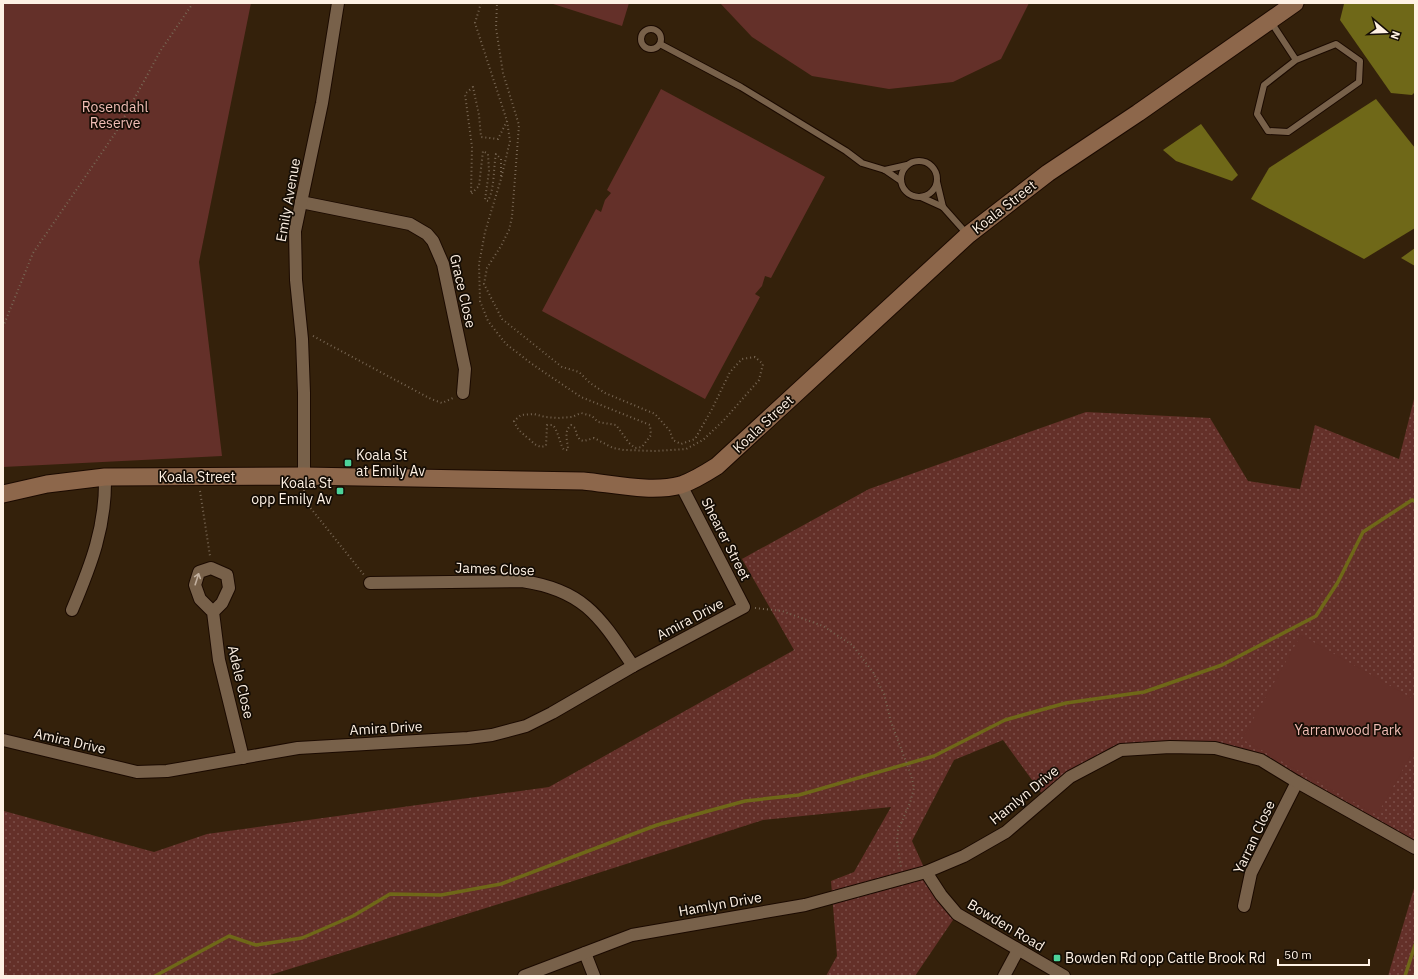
<svg xmlns="http://www.w3.org/2000/svg" width="1418" height="979" font-family="'IBM Plex Sans',sans-serif">
<style>
.grass{fill:url(#grass-dots)}
.park{fill:#643029}
.water{fill:#6f6818}
.lines{fill:none;stroke-linecap:round;stroke-linejoin:round}
.stream{stroke:#6f6818;stroke-width:3.5}
.lane-casing{stroke:#1b0a00;stroke-width:8}
.street-casing{stroke:#1b0a00;stroke-width:14}
.secondary-casing{stroke:#1b0a00;stroke-width:19}
.path{stroke:#786754;stroke-width:2;stroke-dasharray:1 3;stroke-linecap:butt}
.lane{stroke:#78614a;stroke-width:6}
.street{stroke:#78614a;stroke-width:12}
.secondary{stroke:#8d674b;stroke-width:17}
.oneway{stroke:#c2b09f}
.poi-dot{fill:#4dd39a;stroke:#150d05;stroke-width:1.5}
.labels{text-anchor:middle;dominant-baseline:central;stroke-width:3.5;stroke-linejoin:round;paint-order:stroke}
.park-label{font-size:14px;fill:#f0bdb5;stroke:#150d05}
.street-label{font-size:14px;fill:#fef1e4;stroke:#150d05}
.poi-label{font-size:14px;fill:#fef1e4;stroke:#150d05;text-anchor:start}
</style>
<defs>
<pattern id="grass-dots" width="8" height="8" patternUnits="userSpaceOnUse"><rect width="8" height="8" fill="#643029"/><path d="M2 2h.1M6 6h.1" fill="none" stroke="#7b4e48" stroke-width="1.8" stroke-linecap="round"/></pattern>
</defs>
<rect width="100%" height="100%" fill="#34210b"/>
<g class="grass">
<path d="M 1415,395 L 1415,848 L 1261,760 L 1215,748 L 1121,750 L 1045,798 L 1003,740 L 954,760 L 912,841 L 926,872 L 957,914 L 915,976 L 826,976 L 837,956 L 831,881 L 854,872 L 891,807 L 763,820 L 570,882 L 267,976 L 3,976 L 4,811 L 154,852 L 207,834 L 549,787 L 794,650 L 742,559 L 869,489 L 1086,412 L 1210,418 L 1248,481 L 1300,489 L 1315,425 L 1399,459 Z"/>
<path d="M 1415,885 L 1415,976 L 1388,976 Z"/>
</g>
<g class="park">
<path d="M 3,3 L 251,3 L 199,262 L 222,456 L 3,467 Z"/>
<path d="M 550,3 L 629,3 L 622,26 Z"/>
<path d="M 720,3 L 1029,3 L 1001,59 L 953,82 L 889,89 L 812,76 L 752,37 Z"/>
<path d="M 661,89 L 825,177 L 771,278 L 765,276 L 762,286 L 755,294 L 760,297 L 705,399 L 542,311 L 596,209 L 601,212 L 605,200 L 611,193 L 607,190 Z"/>
<path d="M 1301,635 L 1415,700 L 1415,748 L 1377,815 L 1242,739 Z"/>
</g>
<g class="water">
<path d="M 1346,3 L 1415,3 L 1415,92 L 1412,95 L 1391,93 L 1340,20 L 1344,4 Z"/>
<path d="M 1376,99 L 1415,148 L 1415,228 L 1364,259 L 1251,199 L 1269,168 Z"/>
<path d="M 1201,124 L 1238,175 L 1232,181 L 1176,161 L 1163,150 Z"/>
<path d="M 1415,248 L 1415,266 L 1401,258 Z"/>
</g>
<g class="lines">
<g class="stream">
<path d="M 155,976 L 229,936 L 256,945 L 302,938 L 353,916 L 390,894 L 441,895 L 501,884 L 657,825 L 745,801 L 799,795 L 934,756 L 1005,720 L 1066,703 L 1144,692 L 1222,665 L 1316,616 L 1338,582 L 1363,532 L 1412,500 L 1415,501"/>
<path d="M 1405,976 L 1415,945"/>
</g>
<defs>
<g id="lane">
<path d="M 1271,22 L 1296,60 L 1264,85 L 1257,114 L 1268,131 L 1288,132 L 1359,82 L 1360,61 L 1336,44 L 1296,60"/>
<circle cx="651" cy="39" r="10"/>
<path d="M 660,44 L 741,87 L 846,151 L 862,163 L 885,170 L 901,181"/>
<circle cx="919" cy="179" r="18"/>
<path d="M 885,170 L 907,165"/>
<path d="M 937,182 L 943,207"/>
<path d="M 921,197 L 943,207 L 967,234"/>
</g>
<g id="street">
<path d="M 301,202 L 410,224 L 427,234 L 433,241 L 443,264 L 465,369 L 463,393"/>
<path d="M 304,476 L 304,393 L 302,339 L 296,280 L 295,231 L 322,103 L 338,3"/>
<path d="M 370,583 L 522,581 C 584,590 600,617 633,666"/>
<path d="M 72,610 C 91,565 106,527 105,477"/>
<path d="M 213,612 L 222,603 L 229,588 L 227,575 L 211,568 L 199,572 L 195,585 L 200,599 L 213,612 L 219,660 L 243,758"/>
<path d="M 3,740 L 137,772 L 167,771 L 298,748 L 468,738 L 492,735 L 526,726 L 552,713 L 633,666 L 744,607 L 681,485"/>
<path d="M 926,872 L 941,895 L 957,914 L 1064,976"/>
<path d="M 1244,906 L 1251,873 L 1297,782"/>
<path d="M 585,953 L 594,976"/>
<path d="M 524,976 L 632,935 L 805,905 L 926,872 L 964,856 L 1006,832 L 1070,777 L 1121,750 L 1170,747 L 1215,748 L 1261,760 L 1297,782 L 1415,848"/>
<path d="M 1004,976 L 1018,950"/>
</g>
<path id="secondary" d="M 3,494 L 47,484 L 105,477 L 304,476 L 583,481 C 614,484 651,493 681,485 C 693,481 706,473 717,466 L 968,235 L 1048,173 L 1138,113 L 1295,3"/>
</defs>
<use href="#lane" class="lane-casing"/>
<use href="#street" class="street-casing"/>
<use href="#secondary" class="secondary-casing"/>
<g class="path">
<path d="M 481,3 L 475,23 L 507,121 L 510,141 L 501,179 L 485,232 L 479,264 L 480,301 L 488,321 L 506,344 L 532,364 L 581,397 L 650,425 L 651,435 L 642,447 L 635,448 L 629,443 L 616,425 L 598,422 L 592,416 L 581,413 L 572,417 L 558,418 L 545,417 L 534,414 L 521,415 L 514,421 C 518,431 521,432 529,439 C 535,444 537,448 546,446 L 547,425 L 553,425 C 559,433 559,442 564,450 L 568,450 C 568,441 563,432 571,425 L 575,428 L 577,435 L 580,440 L 584,441 L 594,438 L 613,448 L 624,450 L 655,451 L 686,449 L 703,440 L 724,420 L 759,380 L 763,364 L 755,357 L 742,359 L 730,372 L 712,409 L 695,439 L 681,444 L 673,440 L 670,431 L 655,414 L 605,393 L 590,383 L 579,372 L 562,367 L 502,319 L 484,284 L 487,268 L 501,246 L 509,230 L 512,217 L 519,125 L 503,73 L 496,28 L 497,3"/>
<path d="M 501,176 L 501,159 L 496,154 C 493,170 495,187 488,201 L 485,200 L 489,171 L 488,154 L 483,151 L 479,186 L 471,194 L 472,147 L 465,94 L 473,87 L 479,115 L 481,137 L 498,139 L 507,121"/>
<path d="M 3,327 L 33,253 L 116,132 L 161,50 L 193,3"/>
<path d="M 313,336 L 431,399 L 442,403 L 453,398"/>
<path d="M 304,490 L 305,501 L 364,575"/>
<path d="M 200,491 L 210,556"/>
<path d="M 755,608 L 782,611 L 823,626 L 852,645 L 873,672 L 884,694 L 891,722 L 911,775 L 914,788 L 910,803 L 898,830 L 897,842 L 901,867"/>
</g>
<use href="#lane" class="lane"/>
<use href="#street" class="street"/>
<use href="#secondary" class="secondary"/>
</g>
<defs><path id="oneway-shaft" d="M-6 0H5M1.5-3L5.5 0L1.5 3" fill="none" stroke-width="1.6" stroke-linecap="round" stroke-linejoin="round"/></defs>
<use class="oneway" href="#oneway-shaft" transform="translate(197 579) rotate(-72)"/>
<g class="poi-dot">
<rect x="344" y="459" width="8" height="8" rx="2"/>
<rect x="336" y="487" width="8" height="8" rx="2"/>
<rect x="1053" y="954" width="8" height="8" rx="2"/>
</g>
<g class="labels">
<g class="park-label">
<text x="115" y="107">Rosendahl<tspan x="115" dy="16">Reserve</tspan></text>
<text x="1348" y="730">Yarranwood Park</text>
</g>
<g class="street-label">
<text transform="translate(288 200) rotate(-80)">Emily Avenue</text>
<text transform="translate(1004 207) rotate(-38)">Koala Street</text>
<text transform="translate(463 291) rotate(77)">Grace Close</text>
<text transform="translate(763 424) rotate(-43)">Koala Street</text>
<text x="197" y="477">Koala Street</text>
<text transform="translate(726 539) rotate(63)">Shearer Street</text>
<text transform="translate(495 569) rotate(2)">James Close</text>
<text transform="translate(690 619) rotate(-28)">Amira Drive</text>
<text transform="translate(241 682) rotate(77)">Adele Close</text>
<text transform="translate(386 728) rotate(-3)">Amira Drive</text>
<text transform="translate(70 741) rotate(13)">Amira Drive</text>
<text transform="translate(1024 795) rotate(-39)">Hamlyn Drive</text>
<text transform="translate(1254 837) rotate(-65)">Yarran Close</text>
<text transform="translate(720 904) rotate(-10)">Hamlyn Drive</text>
<text transform="translate(1006 925) rotate(31)">Bowden Road</text>
</g>
<g class="poi-label">
<text x="356" y="455">Koala St<tspan x="356" dy="16">at Emily Av</tspan></text>
<text x="332" y="483" text-anchor="end">Koala St<tspan x="332" dy="16">opp Emily Av</tspan></text>
<text x="1065" y="958">Bowden Rd opp Cattle Brook Rd</text>
</g>
</g>
<rect width="1418" height="979" fill="none" stroke="#fef1e4" stroke-width="8"/>
<g transform="translate(1386 32) rotate(109)" stroke="#150d05" stroke-width="3" paint-order="stroke">
<path d="M0-3L7 15L0 10L-7 15Z" fill="#fef1e4"/>
<text y="-6" font-size="11" font-weight="bold" text-anchor="middle" fill="#fef1e4">N</text>
</g>
<path d="M1278 959v6h91v-6" fill="none" stroke="#fef1e4" stroke-width="2"/>
<text x="1284" y="959" font-size="12" fill="#fef1e4" stroke="#150d05" stroke-width="3" paint-order="stroke">50 m</text>
</svg>
